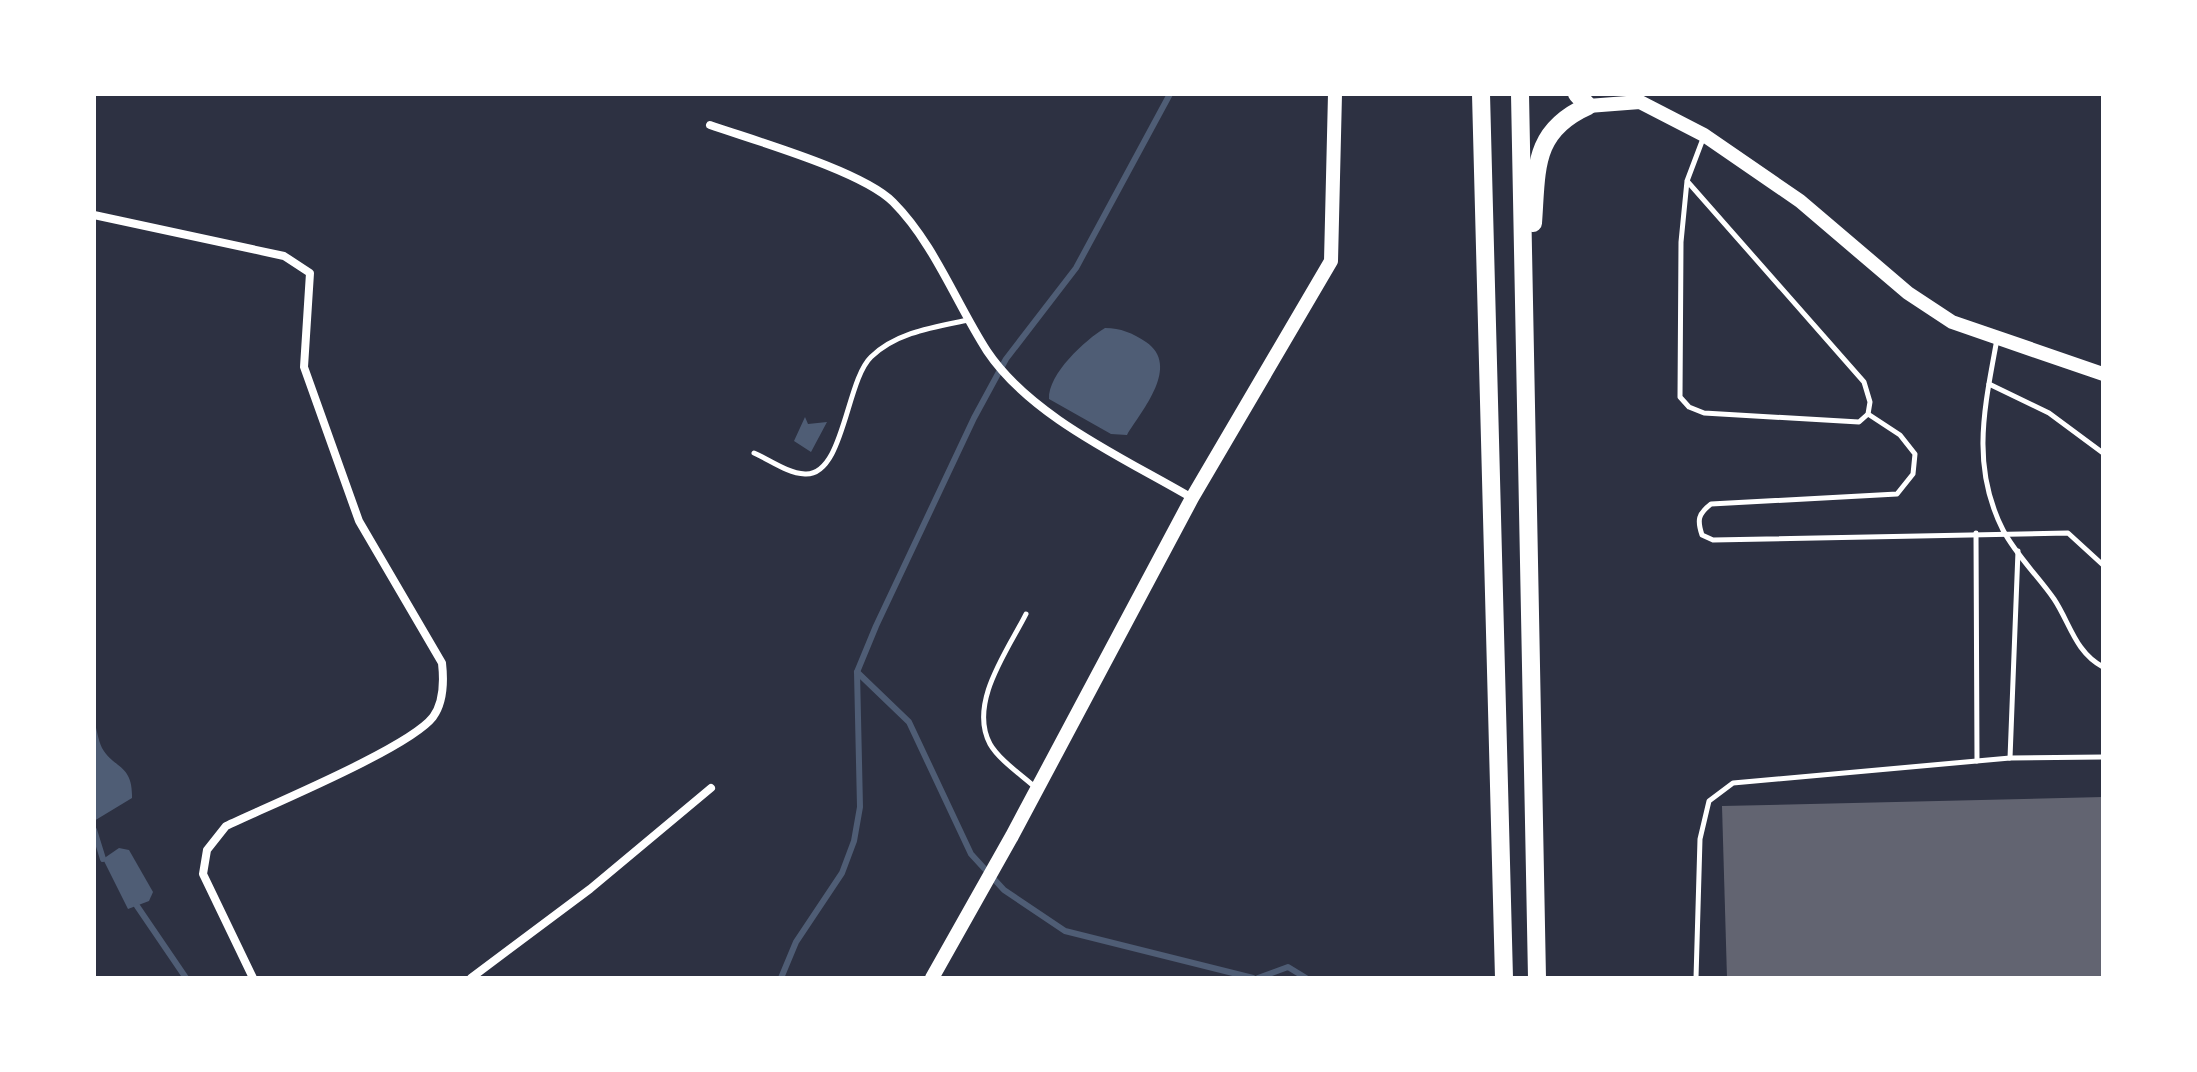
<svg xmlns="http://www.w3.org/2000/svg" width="2197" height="1072" font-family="Overpass,sans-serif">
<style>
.water{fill:#4f5d75}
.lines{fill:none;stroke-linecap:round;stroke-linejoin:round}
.stream{stroke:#4f5d75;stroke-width:6}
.building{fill:#626471}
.service{stroke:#fff;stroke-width:5}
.minor{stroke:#fff;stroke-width:8}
.secondary{stroke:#fff;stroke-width:14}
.motorway{stroke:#fff;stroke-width:18}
</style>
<rect width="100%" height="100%" fill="#2d3142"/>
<g class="water">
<path d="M 1105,328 C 1121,328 1132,333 1146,342 C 1181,366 1142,410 1127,435 L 1111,434 L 1049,399 C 1048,374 1085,340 1105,328 Z"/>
<path d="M 805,417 L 808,424 L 827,422 L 811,452 L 794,441 Z"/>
<path d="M 94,721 C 97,729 98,740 102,748 C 114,769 133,764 132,798 L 94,821 Z"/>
<path d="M 119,848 L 129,850 L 153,892 L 149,901 L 128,909 L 103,859 Z"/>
</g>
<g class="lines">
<g class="stream">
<path d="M 857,672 L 909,722 L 971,854 L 1004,890 L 1065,931 L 1253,978"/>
<path d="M 94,830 L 103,859"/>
<path d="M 137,906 L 186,978"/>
<path d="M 781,978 L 796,942 L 842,873 L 854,841 L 860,807 L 857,672 L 876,626 L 974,418 L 1006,359 L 1076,268 L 1170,94"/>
<path d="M 1258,978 L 1288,967 L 1306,978"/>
</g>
</g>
<path class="building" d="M 2103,797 L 2103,978 L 1727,978 L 1722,806 Z"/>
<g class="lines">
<g class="service">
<path d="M 1687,181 L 1864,382 L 1870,402 L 1868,414 L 1859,422 L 1704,413 L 1689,407 L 1680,397 L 1681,242 L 1687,181 L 1704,136"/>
<path d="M 1997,339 C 1985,406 1970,465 2003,530 C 2016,555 2038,576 2054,599 C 2070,623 2075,652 2103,667"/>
<path d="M 1989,384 L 2049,413 L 2103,453"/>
<path d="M 1868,414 L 1900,435 L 1915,454 L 1913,474 L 1897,494 L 1711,504 C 1698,514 1697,520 1702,535 L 1713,540 L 2068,533 L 2103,565"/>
<path d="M 754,453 C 770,460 787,473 805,474 C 844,476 846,381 871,357 C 897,332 935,327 968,320"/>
<path d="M 1976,533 L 1977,761"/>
<path d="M 1026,614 C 1008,650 968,703 990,744 C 999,760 1023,776 1036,788"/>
<path d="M 2010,758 L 2018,551"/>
<path d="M 1696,978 L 1700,839 L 1709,801 L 1733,783 L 2010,758 L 2103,757"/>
</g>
<g class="minor">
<path d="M 710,125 C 756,141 862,171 893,202 C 934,243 956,303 987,351 C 1031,417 1124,458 1192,498"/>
<path d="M 94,215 L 284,256 L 310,273 L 304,367 L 359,521 L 442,663 C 444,681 444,702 433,717 C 409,748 268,806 226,826 L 207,850 L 203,874 L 253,978"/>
<path d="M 471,978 L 590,889 L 711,788"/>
</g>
<g class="secondary">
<path d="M 1588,106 L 1640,102 L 1704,135 L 1800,201 L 1908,293 L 1952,322 L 2103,374"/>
<path d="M 932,978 L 1012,836 L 1192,498 L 1331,261 L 1335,94"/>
</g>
<g class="motorway">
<path d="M 1481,94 L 1504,978"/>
<path d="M 1520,94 L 1537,978"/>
<path d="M 1533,223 C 1537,169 1532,131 1588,106 L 1577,94"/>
</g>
</g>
<rect width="2197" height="1072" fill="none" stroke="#ffffff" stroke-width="192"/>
</svg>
